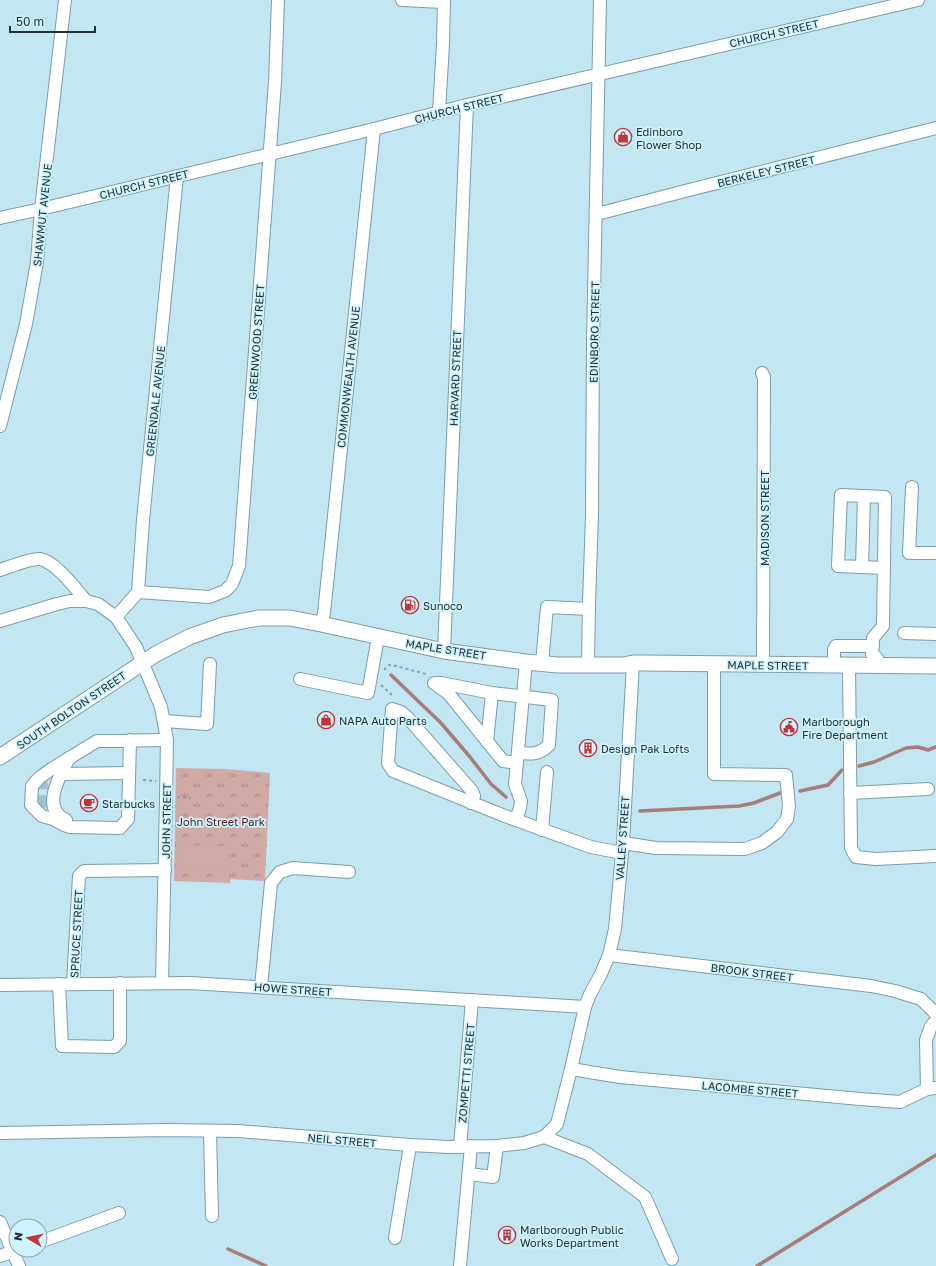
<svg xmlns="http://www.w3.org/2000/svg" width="936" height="1266" font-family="'Golos Text',sans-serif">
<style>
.grass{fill:url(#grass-tufts)}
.garden{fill:#d1a9a5}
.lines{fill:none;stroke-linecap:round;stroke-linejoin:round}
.stream{stroke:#a67d79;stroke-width:3.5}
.minor-tunnel{stroke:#a2c2cc;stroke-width:12;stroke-dasharray:12 6;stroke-linecap:butt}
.minor-casing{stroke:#7b9da8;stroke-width:14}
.major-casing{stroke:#7b9da8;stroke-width:17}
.path{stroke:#87a3ac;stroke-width:2;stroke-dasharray:3 3;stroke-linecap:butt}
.minor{stroke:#fff;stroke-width:12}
.major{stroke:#fff;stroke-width:15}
.labels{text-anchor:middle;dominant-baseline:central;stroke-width:3.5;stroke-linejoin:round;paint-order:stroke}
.street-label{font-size:11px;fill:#233135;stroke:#cff4ff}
.poi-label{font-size:11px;fill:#233135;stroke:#cff4ff;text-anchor:start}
.park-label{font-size:11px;fill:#521b1a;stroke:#cff4ff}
</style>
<defs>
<pattern id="grass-tufts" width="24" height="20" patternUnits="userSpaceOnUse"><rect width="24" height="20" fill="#d1a9a5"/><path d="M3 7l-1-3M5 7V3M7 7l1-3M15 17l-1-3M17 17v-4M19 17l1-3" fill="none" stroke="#a98a87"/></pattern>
</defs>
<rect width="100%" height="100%" fill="#c2e6f2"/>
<path class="grass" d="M 176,768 L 225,769 L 270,773 L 265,881 L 231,879 L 230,883 L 174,881 Z"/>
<path class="garden" d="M 181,845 L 224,846 L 224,871 L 180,870 Z"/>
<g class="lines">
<g class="stream">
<path d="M 391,675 L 441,723 L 470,757 L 491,784 L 506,797"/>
<path d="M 859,766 L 874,762 L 906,748 L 918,747 L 928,750 L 936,747"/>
<path d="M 800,791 L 828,785 L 842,770"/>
<path d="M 640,811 L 739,806 L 754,803 L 780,793"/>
<path d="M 228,1249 L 266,1266"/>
<path d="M 757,1266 L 936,1155"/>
</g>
<path class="minor-tunnel" d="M 39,778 L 43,788 L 42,816"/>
<defs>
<g id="minor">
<path d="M 402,0 L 444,2"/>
<path d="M 439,112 L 443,44 L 444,0"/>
<path d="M 597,214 L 689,190 L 936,128"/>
<path d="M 0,218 L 41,209 L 374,129 L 467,105 L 918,0"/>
<path d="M 762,373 L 764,377 L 763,665"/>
<path d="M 0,426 L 26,324 L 37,262 L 41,209 L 65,0"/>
<path d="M 912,487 L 909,553 L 936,553"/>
<path d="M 862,567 L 864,496"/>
<path d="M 0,570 C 9,567 31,558 40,559 C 56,562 76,589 86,601"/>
<path d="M 138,592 L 209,597 L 225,591 L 232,584 L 239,566 L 275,82 L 278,0"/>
<path d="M 116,617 L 138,592 L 143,520 L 177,176"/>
<path d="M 0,621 L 57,604 L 70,601 L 86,601 L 98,604 L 116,617 L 136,647 L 161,707 L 167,740 L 166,799 L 162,983"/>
<path d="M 321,624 L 324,613 L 374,129"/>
<path d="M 904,633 L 936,634"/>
<path d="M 444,651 L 467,105"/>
<path d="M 877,658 L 872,654 L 873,638 L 883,626 L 885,497 L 841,495 L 838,566 L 884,568"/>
<path d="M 542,663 L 547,607 L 589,609"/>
<path d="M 588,665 L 589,603 L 592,515 L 593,342 L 600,0"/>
<path d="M 834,665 L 834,650 L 836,646 L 873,646"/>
<path d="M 849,665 L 851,848 L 856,857 L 876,859 L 936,856"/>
<path d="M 300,679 L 368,693 L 378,637"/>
<path d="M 164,721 L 207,724 L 210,664"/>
<path d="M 130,740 L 128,819 L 120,828 L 70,827 L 64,825 L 53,819 L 42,816 L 31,805 L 32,786 L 39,778 L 50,770 L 97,741 L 167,740"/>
<path d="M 487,742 L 492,693"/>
<path d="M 517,763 L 503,761 L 448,693 L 434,683 L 441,683 L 492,693 L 552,700 L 549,745 C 539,755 531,754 518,753"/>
<path d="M 61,774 L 129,773"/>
<path d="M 850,793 L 928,789"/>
<path d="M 471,803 L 474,796 L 472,791 L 408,718 L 401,712 L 392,709 L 388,763 L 393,771 L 505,816 L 591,847 L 622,853"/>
<path d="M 66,820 C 40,809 60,775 69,758"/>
<path d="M 516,820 L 520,808 L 521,801 L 515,784 L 526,662"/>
<path d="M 542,830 L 547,772"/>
<path d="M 623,843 L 656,848 L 745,849 L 762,843 L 777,832 L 787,819 L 789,806 L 786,775 L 714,774 L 714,664"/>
<path d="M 609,955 L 871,986 L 895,991 L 921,999 L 936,1014"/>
<path d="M 59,984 L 62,1046 L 114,1047 L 120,1041 L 120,983"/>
<path d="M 73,984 L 79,876 L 84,871 L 165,870"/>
<path d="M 0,985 L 190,983 L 585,1007"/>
<path d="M 261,987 L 271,883 L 280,872 L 293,868 L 349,872"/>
<path d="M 571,1069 L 620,1077 L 860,1099 L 900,1102 L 927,1089 L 936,1088"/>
<path d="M 927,1089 L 926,1040 L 931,1026 L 936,1021"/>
<path d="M 210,1131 L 212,1216"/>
<path d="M 0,1133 L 167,1130 L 238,1131 L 410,1145 L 449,1147 L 497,1146 L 524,1143 L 544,1137 L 557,1124 L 571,1069 L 585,1007 L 590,994 L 601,974 L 609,955 L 615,929 L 623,843 L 633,663"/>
<path d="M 544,1137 L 588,1154 L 645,1197 L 672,1259"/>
<path d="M 460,1147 L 472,1000"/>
<path d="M 469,1174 L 493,1177 L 497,1146"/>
<path d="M 0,1222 L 19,1266"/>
<path d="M 395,1238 L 410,1145"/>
<path d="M 40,1242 L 119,1213"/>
<path d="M 0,1256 L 17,1250"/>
<path d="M 460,1266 L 471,1146"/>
</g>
<path id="major" d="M 0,757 L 156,654 L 189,637 L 223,625 L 248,620 L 259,618 L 290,618 L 321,624 L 444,651 L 526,662 L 558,665 L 624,665 L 633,663 L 645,663 L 936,666"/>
</defs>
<use href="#minor" class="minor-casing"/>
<use href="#major" class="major-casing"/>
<g class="path">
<path d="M 384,670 L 389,665 L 392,665 L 426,674"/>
<path d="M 381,685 L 391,694 L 391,698"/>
<path d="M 143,780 L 156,781"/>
<path d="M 177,797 L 191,798"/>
</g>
<use href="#minor" class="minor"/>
<use href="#major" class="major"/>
</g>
<defs>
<symbol id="shop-ring" viewBox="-11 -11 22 22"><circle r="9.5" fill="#cff4ff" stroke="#c33437" stroke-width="1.5"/><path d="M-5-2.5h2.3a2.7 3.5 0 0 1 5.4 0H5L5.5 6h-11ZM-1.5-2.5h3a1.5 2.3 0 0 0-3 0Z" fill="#c33437"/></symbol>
<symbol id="fuel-ring" viewBox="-11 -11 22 22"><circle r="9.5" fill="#cff4ff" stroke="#c33437" stroke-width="1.5"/><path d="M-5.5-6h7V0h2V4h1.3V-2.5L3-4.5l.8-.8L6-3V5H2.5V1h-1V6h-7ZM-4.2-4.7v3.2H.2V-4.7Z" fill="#c33437"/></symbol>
<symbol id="civic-ring" viewBox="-11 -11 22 22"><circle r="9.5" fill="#cff4ff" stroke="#c33437" stroke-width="1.5"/><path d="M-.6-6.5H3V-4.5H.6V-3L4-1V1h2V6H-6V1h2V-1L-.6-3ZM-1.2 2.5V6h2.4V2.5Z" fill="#c33437"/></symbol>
<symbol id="building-ring" viewBox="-11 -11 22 22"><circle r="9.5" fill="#cff4ff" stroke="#c33437" stroke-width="1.5"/><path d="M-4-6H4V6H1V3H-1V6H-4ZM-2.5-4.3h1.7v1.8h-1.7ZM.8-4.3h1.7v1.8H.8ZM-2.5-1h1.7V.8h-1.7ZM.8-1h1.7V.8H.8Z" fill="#c33437"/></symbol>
<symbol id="cafe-ring" viewBox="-11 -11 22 22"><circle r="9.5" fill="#cff4ff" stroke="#c33437" stroke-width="1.5"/><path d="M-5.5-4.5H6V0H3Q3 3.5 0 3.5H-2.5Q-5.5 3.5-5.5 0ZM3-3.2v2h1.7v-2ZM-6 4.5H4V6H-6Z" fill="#c33437"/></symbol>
</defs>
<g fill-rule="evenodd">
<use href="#shop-ring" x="613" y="127" width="20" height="20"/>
<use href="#fuel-ring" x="400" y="595" width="20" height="20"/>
<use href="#shop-ring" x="316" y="710" width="20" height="20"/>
<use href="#civic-ring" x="779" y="717" width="20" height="20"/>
<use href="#building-ring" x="578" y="738" width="20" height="20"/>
<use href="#cafe-ring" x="79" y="793" width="20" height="20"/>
<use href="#building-ring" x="497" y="1225" width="20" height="20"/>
</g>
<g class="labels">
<g class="street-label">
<text transform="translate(774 33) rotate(-13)">CHURCH STREET</text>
<text transform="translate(459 108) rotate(-14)">CHURCH STREET</text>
<text transform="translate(766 171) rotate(-14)">BERKELEY STREET</text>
<text transform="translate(144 184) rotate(-14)">CHURCH STREET</text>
<text transform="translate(42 215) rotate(-84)">SHAWMUT AVENUE</text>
<text transform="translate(594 332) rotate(-89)">EDINBORO STREET</text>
<text transform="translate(256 342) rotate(-86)">GREENWOOD STREET</text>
<text transform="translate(348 377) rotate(-84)">COMMONWEALTH AVENUE</text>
<text transform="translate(455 378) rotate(-88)">HARVARD STREET</text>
<text transform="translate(155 401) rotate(-84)">GREENDALE AVENUE</text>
<text transform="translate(764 518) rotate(-90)">MADISON STREET</text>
<text transform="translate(446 649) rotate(9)">MAPLE STREET</text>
<text transform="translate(768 665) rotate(1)">MAPLE STREET</text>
<text transform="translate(71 710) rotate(-34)">SOUTH BOLTON STREET</text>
<text transform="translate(166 821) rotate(-89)">JOHN STREET</text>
<text transform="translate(622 838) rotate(-86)">VALLEY STREET</text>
<text transform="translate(76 934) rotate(-87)">SPRUCE STREET</text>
<text transform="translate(752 972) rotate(7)">BROOK STREET</text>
<text transform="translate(293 989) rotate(4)">HOWE STREET</text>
<text transform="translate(466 1073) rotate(-85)">ZOMPETTI STREET</text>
<text transform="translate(750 1089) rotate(5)">LACOMBE STREET</text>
<text transform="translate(342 1140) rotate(5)">NEIL STREET</text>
</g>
<g class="poi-label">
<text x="636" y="131">Edinboro<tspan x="636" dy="13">Flower Shop</tspan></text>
<text x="423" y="605">Sunoco</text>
<text x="339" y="720">NAPA Auto Parts</text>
<text x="802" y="721">Marlborough<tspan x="802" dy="13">Fire Department</tspan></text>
<text x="601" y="748">Design Pak Lofts</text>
<text x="102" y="803">Starbucks</text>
<text x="520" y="1229">Marlborough Public<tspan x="520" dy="13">Works Department</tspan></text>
</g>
<g class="park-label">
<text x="221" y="821">John Street Park</text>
</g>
</g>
<g transform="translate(28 1238) rotate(279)"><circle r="19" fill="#cff4ff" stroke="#8aa6ae"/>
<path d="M0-3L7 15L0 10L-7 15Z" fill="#c33437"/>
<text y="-6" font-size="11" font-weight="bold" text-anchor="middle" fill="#233135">N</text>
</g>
<path d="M10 26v6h85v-6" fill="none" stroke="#233135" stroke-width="2"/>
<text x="16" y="26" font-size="12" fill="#233135" stroke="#cff4ff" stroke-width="3" paint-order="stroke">50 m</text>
</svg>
